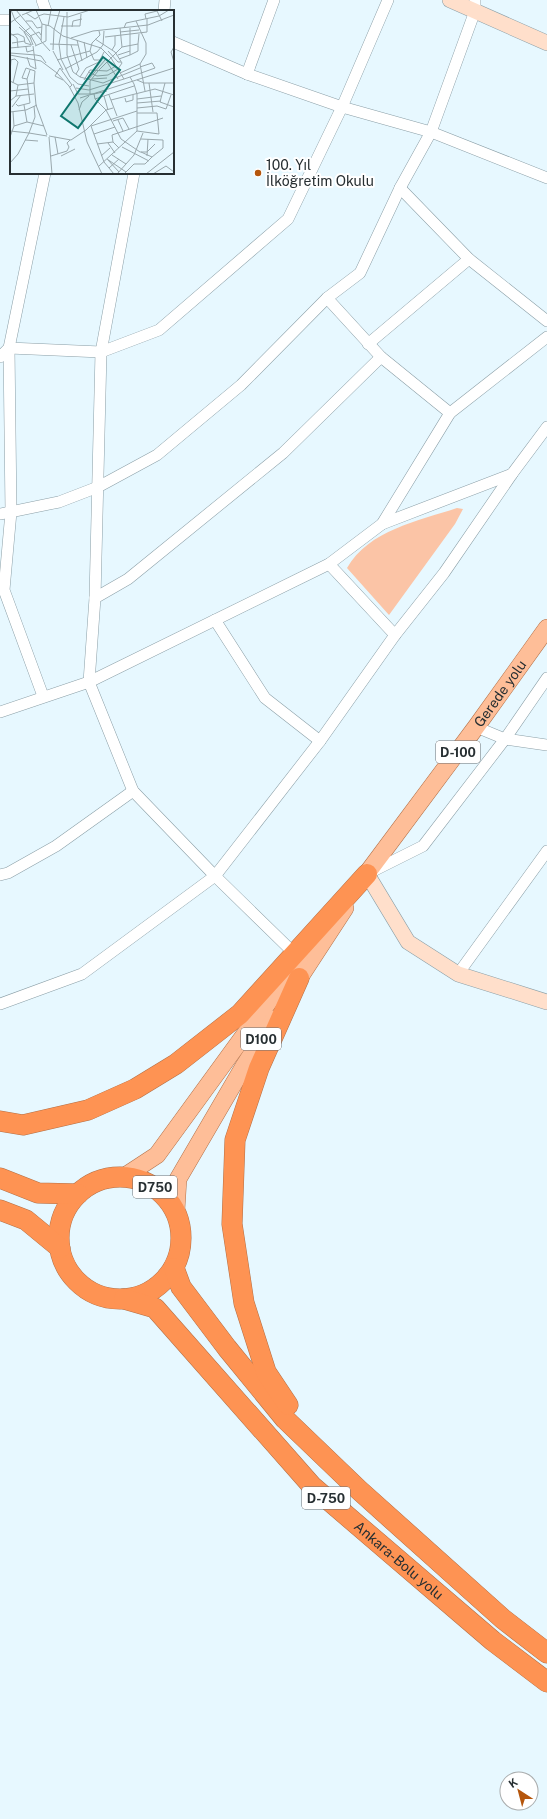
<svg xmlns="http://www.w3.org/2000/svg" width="547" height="1819" font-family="'Public Sans',sans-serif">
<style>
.green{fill:#fbc4a6}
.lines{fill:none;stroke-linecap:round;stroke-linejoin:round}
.street-casing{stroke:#8b9fa7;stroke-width:12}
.secondary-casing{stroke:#8b9fa7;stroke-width:16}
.primary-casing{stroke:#b37047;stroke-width:18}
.highway-casing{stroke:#b37047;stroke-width:21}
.street{stroke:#fff;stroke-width:11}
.secondary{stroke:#ffdfcb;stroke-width:15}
.primary{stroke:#febe98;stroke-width:17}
.highway{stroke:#fe9353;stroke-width:20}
.poi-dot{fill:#b5560c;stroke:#fff;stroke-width:1.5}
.labels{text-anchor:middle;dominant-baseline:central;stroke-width:4;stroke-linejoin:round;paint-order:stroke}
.shield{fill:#fff;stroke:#686d70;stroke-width:1}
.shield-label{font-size:13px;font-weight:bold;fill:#272f32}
.poi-label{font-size:14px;fill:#272f32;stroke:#fff;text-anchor:start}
.street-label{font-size:14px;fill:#272f32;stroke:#fff}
.inset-road{fill:none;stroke:#9aa8ad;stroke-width:1}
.view{fill:#0f766e;fill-opacity:0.15;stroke:#0f766e;stroke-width:2}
.inset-edge{fill:none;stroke:#272f32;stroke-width:2}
</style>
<rect width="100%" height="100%" fill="#e7f8ff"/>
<path class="green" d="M 457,508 L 463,509 L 455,524 L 389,615 L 347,568 C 369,530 418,521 457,508 Z"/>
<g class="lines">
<defs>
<g id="street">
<path d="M 42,0 L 46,11"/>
<path d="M 164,11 L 165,0"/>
<path d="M 0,20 L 11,20"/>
<path d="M 173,42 L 247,74 L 342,107 L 431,132 L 547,178"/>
<path d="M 247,74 L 274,0"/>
<path d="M 134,173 L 101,352 L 95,598 L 89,682 L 133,791 L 215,876 L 298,957"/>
<path d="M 400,188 L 469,259 L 547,321"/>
<path d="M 327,298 L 381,357 L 450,413"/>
<path d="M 368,344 L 469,259"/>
<path d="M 0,357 L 9,348 L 101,352 L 159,330 L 288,219 L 342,107 L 388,0"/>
<path d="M 0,514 L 59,502 L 98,487 L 157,455 L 241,385 L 327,298 L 360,273 L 400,188 L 431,132 L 475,11 L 475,0"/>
<path d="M 382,524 L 512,474"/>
<path d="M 329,564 L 395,635"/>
<path d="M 95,598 L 128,579 L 283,453 L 381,357"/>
<path d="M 215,620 L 265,698 L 320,741"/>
<path d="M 43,696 L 4,590 L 11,512 L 9,348 L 45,173"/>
<path d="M 0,712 L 89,682 L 329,564 L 382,524 L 450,413 L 547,337"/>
<path d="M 476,727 L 505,739 L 547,745"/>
<path d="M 371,872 L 423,846 L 505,739 L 547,678"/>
<path d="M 0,875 L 8,873 L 56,846 L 133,791"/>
<path d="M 458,974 L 547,851"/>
<path d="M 0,1004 L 82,974 L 215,876 L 320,741 L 395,635 L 444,573 L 512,474 L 547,427"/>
</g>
<g id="secondary">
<path d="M 450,0 L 547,43"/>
<path d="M 367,874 L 408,942 L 458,974 L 547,1002"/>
</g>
<g id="primary">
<path id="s1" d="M 359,884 L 476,727 L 547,628"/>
<path d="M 298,980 L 345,908"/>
<path d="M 125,1176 L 157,1155 L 299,960"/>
<path d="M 176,1211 L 178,1179 L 244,1066 L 274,1019"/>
</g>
<g id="highway">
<path d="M 0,1121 L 23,1125 L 88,1110 L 135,1089 L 176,1064 L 240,1014 L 367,874"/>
<circle cx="120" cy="1238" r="61"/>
<path d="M 0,1178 L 38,1193 L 78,1194"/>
<path d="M 0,1210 L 26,1220 L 60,1248"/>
<path d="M 174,1268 L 181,1287 L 227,1348 L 285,1419 L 359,1490 L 503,1619 L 547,1653"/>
<path id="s2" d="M 124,1299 L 155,1308 L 312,1486 L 493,1641 L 547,1682"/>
<path d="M 288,1405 L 266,1372 L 244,1303 L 232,1224 L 235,1140 L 259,1068 L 299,978"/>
</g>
</defs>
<use href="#street" class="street-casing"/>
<use href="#secondary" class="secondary-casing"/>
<use href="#primary" class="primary-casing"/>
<use href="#highway" class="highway-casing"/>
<use href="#street" class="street"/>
<use href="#secondary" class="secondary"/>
<use href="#primary" class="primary"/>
<use href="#highway" class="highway"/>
</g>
<circle class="poi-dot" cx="258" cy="173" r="4"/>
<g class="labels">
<g class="shield">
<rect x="436" y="741" width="44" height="22" rx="3"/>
<rect x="241" y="1028" width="40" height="22" rx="3"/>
<rect x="133" y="1176" width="44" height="22" rx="3"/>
<rect x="302" y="1487" width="48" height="22" rx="3"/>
</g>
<g class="shield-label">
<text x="458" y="752">D-100</text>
<text x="261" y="1039">D100</text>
<text x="155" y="1187">D750</text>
<text x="326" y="1498">D-750</text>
</g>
<g class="poi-label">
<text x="266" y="165">100. Yıl<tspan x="266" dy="16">İlköğretim Okulu</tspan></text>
</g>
<g class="street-label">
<text stroke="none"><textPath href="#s1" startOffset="237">Gerede yolu</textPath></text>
<text stroke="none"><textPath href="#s2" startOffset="384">Ankara-Bolu yolu</textPath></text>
</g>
</g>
<g transform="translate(10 10)">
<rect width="164" height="164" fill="#e7f8ff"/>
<path class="inset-road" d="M 1,0 L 5,10 L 21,26 L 26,35M 6,0 L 31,30M 26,0 L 32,14 L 31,31 L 40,41M 57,2 L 57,45 L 63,62 L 70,67 L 93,73 L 130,58M 16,3 L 25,9 L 28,7M 12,5 L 24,0M 28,6 L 34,4 L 58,7 L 80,0M 54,7 L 49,34 L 51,49 L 60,67 L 68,74 L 79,76M 136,9 L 135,4 L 147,1 L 152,11M 16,11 L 22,11 L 27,18 L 32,17M 126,11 L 136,33 L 136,44 L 130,54M 0,13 L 11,5M 32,14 L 40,16 L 53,26 L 91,38 L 101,48 L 114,69 L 120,67 L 124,74 L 127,84 L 127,121 L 89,156M 38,16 L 41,0M 51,16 L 70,16 L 71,4M 9,17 L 20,27 L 23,35M 21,17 L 14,22 L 21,34M 62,17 L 63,11 L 72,9M 110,18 L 112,37M 114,18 L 116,13 L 149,6 L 159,0M 89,21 L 90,25 L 82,33 L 80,41 L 84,50 L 90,50M 110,22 L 129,20M 0,23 L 7,28 L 8,38M 0,25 L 8,24 L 14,27 L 15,33 L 22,35M 20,26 L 29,22 L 31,25M 95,27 L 137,22 L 137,9M 61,28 L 83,21 L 138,15 L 164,5M 67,30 L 72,51M 74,32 L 77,48M 2,33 L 15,31M 40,34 L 68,35M 61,35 L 69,59 L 66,64M 23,36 L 26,59M 25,36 L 36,31 L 36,15M 16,37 L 17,42 L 24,40M 164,37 L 161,42 L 164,52M 0,38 L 21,36M 43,40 L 44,20 L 50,0M 102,40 L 105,35 L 105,26M 43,41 L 53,60M 98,41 L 108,52 L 111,52M 0,43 L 26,45M 0,45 L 31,51 L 47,63 L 59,76 L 68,93 L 77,132 L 92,164M 26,45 L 31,46 L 36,53M 108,45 L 120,41M 120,45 L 128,41 L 128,34M 17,47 L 20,56 L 26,59M 109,49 L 120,45 L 120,18M 0,50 L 5,49 L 8,52 L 3,73M 47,50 L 80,41M 97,52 L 108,69M 55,59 L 87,42 L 93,35 L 94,21M 25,61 L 24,73 L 26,95 L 37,125M 78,62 L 87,66 L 98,65 L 108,59 L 112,53 L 105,42 L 85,29M 0,63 L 1,50M 110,63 L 130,54 L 135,81M 70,67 L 76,58 L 89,52 L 94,42M 120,67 L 145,58 L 142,53 L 130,57M 17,69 L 12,68 L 16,58 L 25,61M 82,69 L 97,68M 53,70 L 45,66 L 50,58 L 62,75 L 60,77M 74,70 L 80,60 L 97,61 L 106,56M 78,70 L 95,50M 127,70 L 134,73 L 164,73M 0,71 L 8,75 L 24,73M 139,73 L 143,102M 155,73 L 150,92 L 164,97M 63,74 L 68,84 L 84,84M 66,78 L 79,80 L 114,69M 0,81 L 18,79M 80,84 L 80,71 L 88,61 L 112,37 L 128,34 L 129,24M 99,85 L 107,106M 6,86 L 24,84M 94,86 L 98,100M 70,88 L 164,58M 115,88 L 116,92 L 123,90 L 123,85M 85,89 L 124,76M 127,89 L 151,86M 101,90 L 145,79 L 164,85M 0,91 L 6,86 L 8,75M 127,93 L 151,91M 6,94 L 8,96 L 20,93 L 17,69 L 20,60M 14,95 L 17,112 L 34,116M 24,96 L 25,107 L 19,123 L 37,126M 2,97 L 11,85M 103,98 L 96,100 L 111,129 L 130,142 L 137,142 L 145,134M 127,98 L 147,96 L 156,99 L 161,85M 69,100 L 72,92 L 79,86M 0,102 L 16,100 L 27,95M 127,103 L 147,103 L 149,124 L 127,121M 108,110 L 113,121M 103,111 L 113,108 L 119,119M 4,116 L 17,112M 0,121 L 19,123 L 8,144 L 0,153M 84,124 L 105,117M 39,126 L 61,130 L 76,120 L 96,100 L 85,89 L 84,84 L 97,81M 0,127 L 4,116 L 3,102M 39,127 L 42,164M 45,127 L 48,144M 15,130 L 28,131M 98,133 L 105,143M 87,134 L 103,132M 112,137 L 139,151M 109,138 L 103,132 L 102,125 L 153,108M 131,142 L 142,147 L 153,138 L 153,130 L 131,129M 102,145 L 116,154 L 124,145 L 133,123M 41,146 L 57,141 L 59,137 L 57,133 L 60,130M 51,146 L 65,139M 91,146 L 100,138M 137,146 L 138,129M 97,149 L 116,162M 98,150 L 109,162M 99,158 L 109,149M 104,164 L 94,152 L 81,116 L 127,101M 107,164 L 116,154M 114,164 L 124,154 L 135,154 L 142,147M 136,164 L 164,142M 143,164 L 156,156 L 164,162"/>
<path class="view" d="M 93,47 L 110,60 L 68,118 L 51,106 Z"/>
<rect width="164" height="164" class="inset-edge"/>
</g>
<g transform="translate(519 1791) rotate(324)"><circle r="19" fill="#ffffff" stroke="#a9acad"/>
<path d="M0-3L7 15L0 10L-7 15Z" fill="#b5560c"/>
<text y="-6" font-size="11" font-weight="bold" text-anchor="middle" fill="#272f32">K</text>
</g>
</svg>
